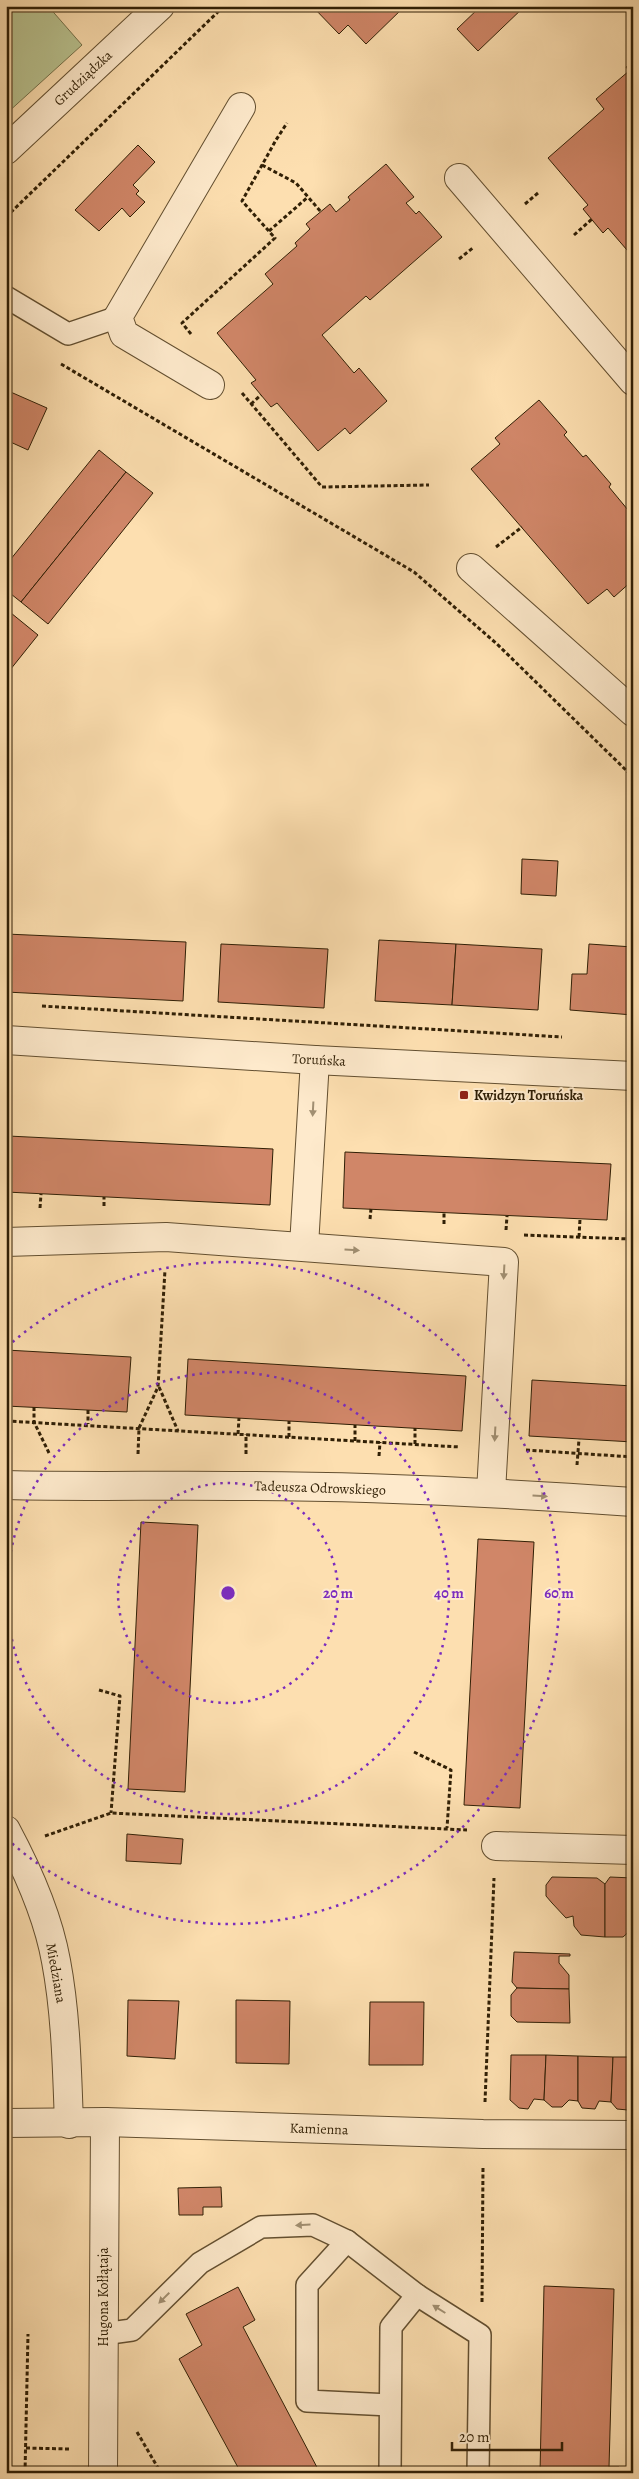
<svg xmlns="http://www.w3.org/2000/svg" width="639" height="2479" font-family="Alegreya,serif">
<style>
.green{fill:#b9c390;stroke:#74714a}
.building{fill:#d08668;stroke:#301f05}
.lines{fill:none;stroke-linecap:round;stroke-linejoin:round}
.lane-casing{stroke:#634f30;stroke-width:24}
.street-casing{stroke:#634f30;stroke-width:30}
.path{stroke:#301f05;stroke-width:3;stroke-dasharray:4 2.5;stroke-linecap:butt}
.lane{stroke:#feeacc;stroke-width:21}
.street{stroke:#feeacc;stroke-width:28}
.oneway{fill:#a18f72}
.ring{fill:none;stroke:#7b2cbf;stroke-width:2.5;stroke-dasharray:2.5 5}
.poi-dot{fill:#8f2418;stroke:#feeacc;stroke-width:2}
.labels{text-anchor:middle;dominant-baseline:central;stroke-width:4;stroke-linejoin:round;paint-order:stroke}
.street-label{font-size:14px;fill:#301f05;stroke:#feeacc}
.poi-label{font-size:14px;font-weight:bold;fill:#301f05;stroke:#feeacc;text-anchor:start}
.centre{fill:#7b2cbf;stroke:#feeacc;stroke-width:2.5}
.ring-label{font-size:15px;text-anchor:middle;font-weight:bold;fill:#7b2cbf;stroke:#feeacc;stroke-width:4;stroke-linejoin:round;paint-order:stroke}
</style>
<rect width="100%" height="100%" fill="#fddfb0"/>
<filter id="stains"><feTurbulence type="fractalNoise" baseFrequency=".004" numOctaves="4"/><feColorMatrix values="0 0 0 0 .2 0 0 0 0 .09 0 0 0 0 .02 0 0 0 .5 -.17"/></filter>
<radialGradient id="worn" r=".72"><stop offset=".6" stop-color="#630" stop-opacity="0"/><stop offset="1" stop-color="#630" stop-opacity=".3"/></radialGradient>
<path class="green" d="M 6,6 L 48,6 L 82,45 L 6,114 Z"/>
<g class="building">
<path d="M 312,6 L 405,6 L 366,44 L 348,25 L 339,34 Z"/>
<path d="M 481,6 L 525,6 L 478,51 L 457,29 Z"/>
<path d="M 633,61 L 633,257 L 608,228 L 603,233 L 583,209 L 588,205 L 548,158 L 604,109 L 596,99 L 629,71 L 626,67 Z"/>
<path d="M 138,145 L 155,162 L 133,185 L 139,191 L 136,194 L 145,202 L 130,217 L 122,208 L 99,231 L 75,210 Z"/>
<path d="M 386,164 L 414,197 L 406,203 L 416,214 L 419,211 L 442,237 L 370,300 L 366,296 L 322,335 L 354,373 L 359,368 L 387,401 L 350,434 L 345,428 L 318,451 L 277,403 L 271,407 L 251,383 L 256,380 L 217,333 L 273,284 L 265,274 L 297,246 L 295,243 L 310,229 L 306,224 L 330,204 L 336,212 L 350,200 L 348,197 Z"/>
<path d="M 6,390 L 47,408 L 28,450 L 6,440 Z"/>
<path d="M 539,400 L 567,432 L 564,435 L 583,457 L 586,455 L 611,484 L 609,487 L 628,510 L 631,507 L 633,508 L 633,580 L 614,597 L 607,589 L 588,604 L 471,469 L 500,444 L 495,438 Z"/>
<path d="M 99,450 L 126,472 L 21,602 L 6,590 L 6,565 Z"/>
<path d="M 126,472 L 153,493 L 48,624 L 21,602 Z"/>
<path d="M 6,609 L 11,613 L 6,620 Z"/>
<path d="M 11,613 L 38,635 L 6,675 L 6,620 Z"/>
<path d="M 522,859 L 558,861 L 556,896 L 521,894 Z"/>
<path d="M 6,934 L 186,942 L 183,1001 L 6,992 Z"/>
<path d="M 379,940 L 456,944 L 452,1005 L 375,1001 Z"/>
<path d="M 221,944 L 328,949 L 324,1008 L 218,1002 Z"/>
<path d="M 456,944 L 542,949 L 538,1010 L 452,1005 Z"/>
<path d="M 589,944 L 633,947 L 633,1015 L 570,1010 L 572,974 L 587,974 Z"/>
<path d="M 8,1136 L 273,1149 L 270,1205 L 6,1192 Z"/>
<path d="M 345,1152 L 611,1164 L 607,1220 L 343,1208 Z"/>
<path d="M 6,1350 L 131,1357 L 127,1412 L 6,1406 Z"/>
<path d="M 188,1359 L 466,1376 L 462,1431 L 185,1415 Z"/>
<path d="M 532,1380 L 633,1386 L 633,1442 L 529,1436 Z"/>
<path d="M 141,1522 L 198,1525 L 185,1792 L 128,1789 Z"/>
<path d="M 478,1539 L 534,1542 L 520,1808 L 464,1805 Z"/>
<path d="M 127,1834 L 183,1839 L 181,1864 L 126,1861 Z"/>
<path d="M 552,1877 L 597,1878 L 605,1884 L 605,1937 L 581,1935 L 574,1926 L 573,1916 L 566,1918 L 552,1903 L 546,1896 L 546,1885 Z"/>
<path d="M 610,1877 L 633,1878 L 633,1928 L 623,1937 L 605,1937 L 605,1884 Z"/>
<path d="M 514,1952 L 570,1954 L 570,1956 L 559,1956 L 559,1963 L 569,1975 L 569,1989 L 517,1988 L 512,1982 Z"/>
<path d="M 517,1988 L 569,1989 L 570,2023 L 517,2022 L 511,2016 L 511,1995 Z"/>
<path d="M 128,2000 L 179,2001 L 175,2059 L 127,2056 Z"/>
<path d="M 236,2000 L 290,2001 L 289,2064 L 236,2063 Z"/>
<path d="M 370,2002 L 424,2002 L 423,2065 L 369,2065 Z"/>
<path d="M 511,2055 L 546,2055 L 544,2100 L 534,2099 L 528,2109 L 519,2108 L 510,2100 Z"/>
<path d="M 546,2055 L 578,2056 L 578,2101 L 569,2100 L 562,2107 L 552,2107 L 544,2100 Z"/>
<path d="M 578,2056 L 613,2057 L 611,2102 L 599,2101 L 595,2109 L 582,2108 L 578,2101 Z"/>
<path d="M 613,2057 L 633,2057 L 633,2105 L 628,2110 L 617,2109 L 611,2102 Z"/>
<path d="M 221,2187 L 222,2207 L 203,2207 L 203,2215 L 179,2215 L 178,2188 Z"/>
<path d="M 544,2286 L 614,2289 L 609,2467 L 619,2467 L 619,2473 L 540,2473 Z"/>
<path d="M 238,2287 L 255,2320 L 243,2327 L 320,2473 L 241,2473 L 179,2359 L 202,2345 L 186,2314 Z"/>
<path d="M 6,2343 L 10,2343 L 9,2352 L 6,2352 Z"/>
</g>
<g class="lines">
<defs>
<g id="lane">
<path d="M 6,297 L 68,334 L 118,317"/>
<path d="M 347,2241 L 307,2285 L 307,2401 L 390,2405"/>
<path d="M 103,2334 L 132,2330 L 200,2263 L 261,2227 L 313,2225 L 347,2241 L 417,2295 L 480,2335 L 478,2473"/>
<path d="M 390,2473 L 391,2327 L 417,2295"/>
</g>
<g id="street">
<path d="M 6,150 L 160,6"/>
<path d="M 459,178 L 633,381"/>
<path d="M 210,385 L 124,334 L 118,317 L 241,107"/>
<path d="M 471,568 L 633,712"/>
<path d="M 6,1040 L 315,1060 L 633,1076"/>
<path d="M 6,1242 L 166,1237 L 504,1262 L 491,1492"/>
<path d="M 304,1246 L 315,1060"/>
<path d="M 6,1485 C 86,1487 165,1485 244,1486 C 374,1486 504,1493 633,1502"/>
<path d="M 6,1830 C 28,1871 48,1916 56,1961 C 66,2014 67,2070 69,2124"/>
<path d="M 496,1846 L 633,1850"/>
<path d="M 6,2123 L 105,2122 L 483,2134 L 633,2135"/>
<path d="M 103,2473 L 105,2122"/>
</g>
</defs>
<use href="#lane" class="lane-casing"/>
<use href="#street" class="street-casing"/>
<g class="path">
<path d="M 262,165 L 296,183 L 321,212"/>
<path d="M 525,204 L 538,193"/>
<path d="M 6,217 L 224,6"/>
<path d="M 269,231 L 308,197"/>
<path d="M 574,235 L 592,219"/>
<path d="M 459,259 L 474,247"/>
<path d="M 191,334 L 182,323 L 275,238 L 242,201 L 276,140 L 287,123"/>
<path d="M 61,364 L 414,572 L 497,644 L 633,777"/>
<path d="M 242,393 L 322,487 L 429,485"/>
<path d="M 251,404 L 261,395"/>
<path d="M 496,547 L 522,527"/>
<path d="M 42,1006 L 562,1037"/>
<path d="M 633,1120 L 631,1125 L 629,1239 L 633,1242"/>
<path d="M 104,1206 L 104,1197"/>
<path d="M 40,1208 L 41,1194"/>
<path d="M 370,1219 L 371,1209"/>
<path d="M 444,1224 L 444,1213"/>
<path d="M 506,1230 L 507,1216"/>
<path d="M 524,1235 L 629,1239"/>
<path d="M 579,1237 L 580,1219"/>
<path d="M 159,1387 L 178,1431"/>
<path d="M 34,1407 L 34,1422 L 49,1453"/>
<path d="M 88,1410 L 88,1424"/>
<path d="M 6,1421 L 460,1447"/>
<path d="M 238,1434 L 239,1418"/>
<path d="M 289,1437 L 289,1421"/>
<path d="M 355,1441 L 355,1425"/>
<path d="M 415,1444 L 415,1428"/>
<path d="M 526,1450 L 633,1457"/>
<path d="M 138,1454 L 139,1428 L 158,1387 L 165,1270"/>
<path d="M 246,1454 L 246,1434"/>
<path d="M 379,1456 L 380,1442"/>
<path d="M 577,1465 L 579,1439"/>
<path d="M 99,1690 L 120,1696 L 111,1813"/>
<path d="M 414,1752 L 451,1770 L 447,1828"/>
<path d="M 45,1836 L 111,1813 L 467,1830"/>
<path d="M 485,2102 L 494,1878"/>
<path d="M 482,2302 L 483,2166"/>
<path d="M 137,2432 L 161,2473"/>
<path d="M 26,2448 L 70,2449"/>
<path d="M 25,2473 L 28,2334"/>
</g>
<use href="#lane" class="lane"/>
<use href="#street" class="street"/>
</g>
<defs><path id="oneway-solid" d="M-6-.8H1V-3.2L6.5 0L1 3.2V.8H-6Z" transform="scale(1.25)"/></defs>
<g class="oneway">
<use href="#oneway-solid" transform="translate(313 1109) rotate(93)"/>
<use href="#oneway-solid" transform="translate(352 1250) rotate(4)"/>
<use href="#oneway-solid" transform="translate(504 1272) rotate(93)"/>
<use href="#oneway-solid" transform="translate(495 1434) rotate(93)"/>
<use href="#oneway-solid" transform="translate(540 1496) rotate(4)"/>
<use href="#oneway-solid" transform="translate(303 2225) rotate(177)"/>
<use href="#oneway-solid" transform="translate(164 2298) rotate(135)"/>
<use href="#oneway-solid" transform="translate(439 2309) rotate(-148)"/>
</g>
<g class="ring">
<circle cx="228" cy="1593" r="110"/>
<circle cx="228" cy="1593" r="221"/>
<path d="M7 1347A331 331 0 1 1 7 1839"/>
</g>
<rect class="poi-dot" x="459" y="1090" width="10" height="10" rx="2.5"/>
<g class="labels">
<g class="street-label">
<text transform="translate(83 78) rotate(-43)">Grudziądzka</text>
<text transform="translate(319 1060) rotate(3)">Toruńska</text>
<text transform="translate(320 1488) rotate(2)">Tadeusza Odrowskiego</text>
<text transform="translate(56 1973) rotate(80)">Miedziana</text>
<text transform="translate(319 2129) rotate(2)">Kamienna</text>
<text transform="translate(103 2297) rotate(-90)">Hugona Kołłątaja</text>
</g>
<g class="poi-label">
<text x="474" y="1095">Kwidzyn Toruńska</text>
</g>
</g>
<circle cx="228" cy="1593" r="8" class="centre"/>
<g class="ring-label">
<text x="338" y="1598">20 m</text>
<text x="449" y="1598">40 m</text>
<text x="559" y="1598">60 m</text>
</g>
<rect width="639" height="2479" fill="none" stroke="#fddfb0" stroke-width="25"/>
<rect x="8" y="8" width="624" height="2464" fill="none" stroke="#301f05" stroke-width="2.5"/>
<rect x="12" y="12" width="614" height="2454" fill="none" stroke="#301f05"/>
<path d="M452 2442v8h110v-8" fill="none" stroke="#301f05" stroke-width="2.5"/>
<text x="459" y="2442" font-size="15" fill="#301f05" stroke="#feeacc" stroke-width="4" paint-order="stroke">20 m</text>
<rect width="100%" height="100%" filter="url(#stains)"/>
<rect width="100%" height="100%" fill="url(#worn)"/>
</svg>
